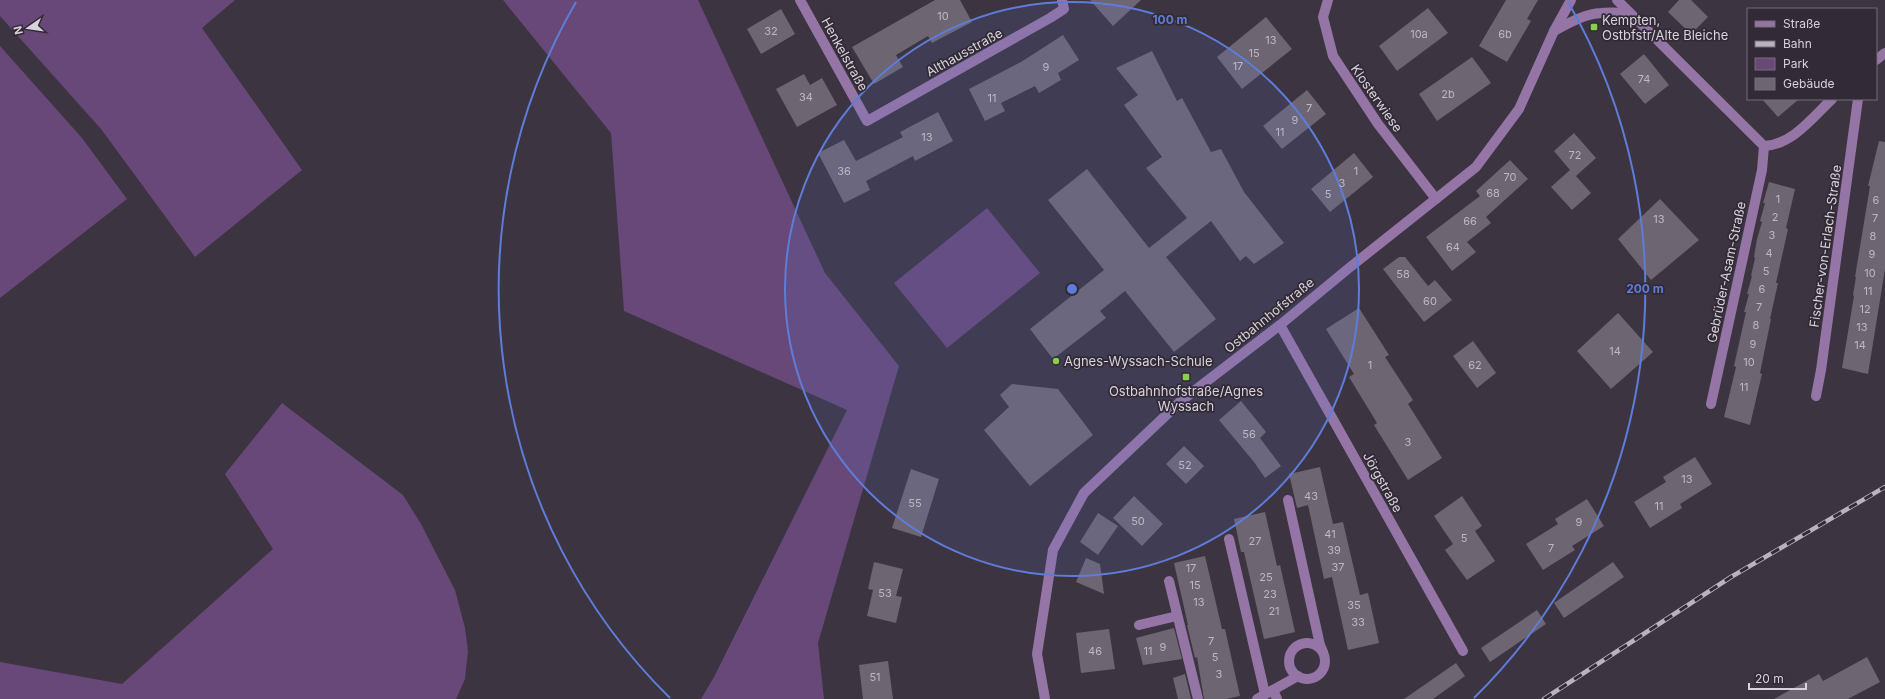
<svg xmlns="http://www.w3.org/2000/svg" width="1885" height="699" font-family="Inter,sans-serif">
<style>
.green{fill:#674878}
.building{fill:#6e6573}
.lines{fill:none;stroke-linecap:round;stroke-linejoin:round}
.minor{stroke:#9475a6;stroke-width:10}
.rail-casing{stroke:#b8b3bc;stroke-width:4.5}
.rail{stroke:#322a36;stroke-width:3;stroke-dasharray:9;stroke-linecap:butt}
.ring{fill:none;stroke:#5e7dd9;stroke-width:2}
.poi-dot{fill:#89cf48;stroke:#322a36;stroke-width:1.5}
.labels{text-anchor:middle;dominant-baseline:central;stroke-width:3.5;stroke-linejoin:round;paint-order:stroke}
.number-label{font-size:11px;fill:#beb8c1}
.poi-label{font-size:13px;fill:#d8d3db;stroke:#322a36;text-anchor:start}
.street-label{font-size:13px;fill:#d8d3db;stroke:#322a36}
.centre{fill:#5e7dd9;stroke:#322a36;stroke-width:2}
.ring-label{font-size:12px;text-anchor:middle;font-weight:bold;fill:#5e7dd9;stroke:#322a36;stroke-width:3.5;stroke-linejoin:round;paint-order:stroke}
</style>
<rect width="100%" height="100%" fill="#3c3441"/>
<g class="green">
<path d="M 0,0 L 235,0 L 202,28 L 302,170 L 195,257 L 101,129 L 0,16 Z"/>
<path d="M 503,0 L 698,0 L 825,273 L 899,366 L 818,643 L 824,699 L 701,699 L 714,677 L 847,410 L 624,311 L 611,133 Z"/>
<path d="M 0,46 L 82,138 L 127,199 L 0,298 Z"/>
<path d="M 987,208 L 1040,273 L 947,348 L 894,283 Z"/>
<path d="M 282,403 L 403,495 L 421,524 L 455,590 L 465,628 L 468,651 L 465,679 L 456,699 L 0,699 L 0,662 L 122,684 L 273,549 L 225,474 Z"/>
</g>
<g class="building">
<path d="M 935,0 L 960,0 L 972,22 L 932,43 L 928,36 L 896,55 L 903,67 L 874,84 L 852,47 Z"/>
<path d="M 1090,0 L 1141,0 L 1113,26 Z"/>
<path d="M 1506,0 L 1538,0 L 1527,19 L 1531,21 L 1507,62 L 1479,46 Z"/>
<path d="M 1679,0 L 1691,0 L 1708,17 L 1691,34 L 1668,12 Z"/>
<path d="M 1428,8 L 1448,33 L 1397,71 L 1379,46 Z"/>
<path d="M 781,9 L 795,34 L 761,54 L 747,29 Z"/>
<path d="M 1266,17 L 1292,49 L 1242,89 L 1217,57 Z"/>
<path d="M 1063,35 L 1079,60 L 1058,73 L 1061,80 L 1039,93 L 1035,86 L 1001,103 L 1005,111 L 985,121 L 969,89 L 1021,62 Z"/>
<path d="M 1152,51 L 1177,101 L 1182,98 L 1211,152 L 1221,149 L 1244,192 L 1284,243 L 1254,264 L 1246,256 L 1240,261 L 1211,221 L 1166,257 L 1216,319 L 1174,352 L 1125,291 L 1100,311 L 1106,318 L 1053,359 L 1030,329 L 1104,270 L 1048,200 L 1087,169 L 1149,248 L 1187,218 L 1146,168 L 1162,157 L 1124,105 L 1138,95 L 1116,68 Z"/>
<path d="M 1644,54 L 1669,85 L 1645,104 L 1620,74 Z"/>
<path d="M 1472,57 L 1491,83 L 1437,121 L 1419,94 Z"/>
<path d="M 804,74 L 810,85 L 822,78 L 837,105 L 797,127 L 776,89 Z"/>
<path d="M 1307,90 L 1326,114 L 1282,149 L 1263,126 Z"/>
<path d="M 1762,99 L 1799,99 L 1778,117 Z"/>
<path d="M 938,112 L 953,141 L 915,161 L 913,156 L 866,181 L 870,190 L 844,203 L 818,153 L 844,140 L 856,161 L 903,137 L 900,132 Z"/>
<path d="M 1574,133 L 1596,158 L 1576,176 L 1591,193 L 1572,210 L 1551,187 L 1570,170 L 1554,151 Z"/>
<path d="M 1879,141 L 1885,142 L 1885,269 L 1868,374 L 1842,368 L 1854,296 L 1853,295 L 1856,277 L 1855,277 L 1870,186 L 1868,186 Z"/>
<path d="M 1354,153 L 1373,177 L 1330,212 L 1311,189 Z"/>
<path d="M 1510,160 L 1528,179 L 1486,217 L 1491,223 L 1467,242 L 1476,252 L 1452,271 L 1426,237 L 1480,196 L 1476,191 Z"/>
<path d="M 1769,182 L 1795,189 L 1786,228 L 1788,229 L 1776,283 L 1778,283 L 1770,319 L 1771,319 L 1760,373 L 1762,374 L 1750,425 L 1724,417 L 1736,367 L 1734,366 L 1746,312 L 1744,312 L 1749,294 L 1747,294 L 1752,276 L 1751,276 L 1755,258 L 1754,257 L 1757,239 L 1762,222 L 1760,221 L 1765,203 L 1763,203 Z"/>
<path d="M 1660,199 L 1699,240 L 1651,280 L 1618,239 Z"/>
<path d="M 1399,257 L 1405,257 L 1428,286 L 1435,280 L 1452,300 L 1424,322 L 1383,269 Z"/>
<path d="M 1359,308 L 1389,355 L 1385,357 L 1413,400 L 1408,404 L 1442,458 L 1408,480 L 1374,425 L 1377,423 L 1349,377 L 1354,374 L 1326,329 Z"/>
<path d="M 1618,313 L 1653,352 L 1611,389 L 1577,351 Z"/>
<path d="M 1473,341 L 1496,373 L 1477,388 L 1453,356 Z"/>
<path d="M 1012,384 L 1058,389 L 1093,435 L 1030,486 L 984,430 L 1009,407 L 1000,395 Z"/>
<path d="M 1241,401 L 1266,432 L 1260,438 L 1281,466 L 1265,478 L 1254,462 L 1219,420 Z"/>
<path d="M 1184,446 L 1204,466 L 1186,484 L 1166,464 Z"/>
<path d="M 1695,457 L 1712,484 L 1680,504 L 1682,508 L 1650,528 L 1634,502 L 1666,482 L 1663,477 Z"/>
<path d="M 1320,467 L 1333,524 L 1343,522 L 1360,595 L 1368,593 L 1379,643 L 1348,650 L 1332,577 L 1324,579 L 1308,505 L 1297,508 L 1289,474 Z"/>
<path d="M 911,469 L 939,479 L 921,537 L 892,528 Z"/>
<path d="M 1134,496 L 1163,524 L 1142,546 L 1113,518 Z"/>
<path d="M 1462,496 L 1482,526 L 1475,531 L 1495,561 L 1467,580 L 1445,550 L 1453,544 L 1434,516 Z"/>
<path d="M 1587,499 L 1604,526 L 1572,546 L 1575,550 L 1543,570 L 1526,544 L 1558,524 L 1555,519 Z"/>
<path d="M 1265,512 L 1277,566 L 1280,565 L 1295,632 L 1264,639 L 1244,552 L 1241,552 L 1234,519 Z"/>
<path d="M 1098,513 L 1118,526 L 1098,555 L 1080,542 Z"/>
<path d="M 1205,556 L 1222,629 L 1225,629 L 1240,696 L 1226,699 L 1204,699 L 1197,657 L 1195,658 L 1187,625 L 1188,625 L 1174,563 Z"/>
<path d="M 1086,558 L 1100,564 L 1104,594 L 1076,582 Z"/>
<path d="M 874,562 L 903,569 L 896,596 L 902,597 L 896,623 L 867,616 L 873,590 L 868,589 Z"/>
<path d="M 1613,562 L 1624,577 L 1564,618 L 1554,603 Z"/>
<path d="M 1537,610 L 1546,624 L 1490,662 L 1481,648 Z"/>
<path d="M 1174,628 L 1182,659 L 1143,665 L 1136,638 Z"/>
<path d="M 1109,629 L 1115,669 L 1081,673 L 1076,633 Z"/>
<path d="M 1867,657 L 1880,682 L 1848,699 L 1774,699 L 1819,674 L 1823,681 Z"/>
<path d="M 888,661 L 893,699 L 863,699 L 859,665 Z"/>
<path d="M 1456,663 L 1465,676 L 1433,699 L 1404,699 Z"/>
<path d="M 1185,674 L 1191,699 L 1178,699 L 1173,678 Z"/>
</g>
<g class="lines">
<g class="minor">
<path d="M 800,0 L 867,121 L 1050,18 L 1064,9 L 1062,0"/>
<path d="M 1328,0 L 1323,17 L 1333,56 L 1378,124 L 1436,199"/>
<path d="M 1617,0 L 1764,146 C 1792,145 1813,117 1832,99"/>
<path d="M 1554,31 C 1569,23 1584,14 1601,13 C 1610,12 1620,13 1630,13"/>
<path d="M 1876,60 L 1885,53"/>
<path d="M 1280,325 L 1463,651"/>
<path d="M 1816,396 L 1821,370 L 1858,99"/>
<path d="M 1711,404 L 1762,170 L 1764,146"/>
<path d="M 1288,500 L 1320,645 L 1323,652"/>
<path d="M 1229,539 L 1265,694"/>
<path d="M 1169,581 L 1198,699"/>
<path d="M 1139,625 L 1177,616"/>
<circle cx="1307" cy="661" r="18"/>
<path d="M 1273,690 L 1277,699"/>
<path d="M 1045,699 L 1037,654 L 1053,550 L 1084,493 L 1181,401 L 1280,325 L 1349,268 L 1476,167 L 1519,109 L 1554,31 L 1571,0"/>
<path d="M 1257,699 L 1298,676"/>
</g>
<defs>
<path id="rail" d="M 1544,699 L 1731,577 L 1885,487"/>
</defs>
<use href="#rail" class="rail-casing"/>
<use href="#rail" class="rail"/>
</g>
<circle cx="1072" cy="289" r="287" fill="#5e7dd9" fill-opacity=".12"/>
<g class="ring">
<circle cx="1072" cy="289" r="287"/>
<path d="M670 698A573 573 0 0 1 576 2M1568 2A573 573 0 0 1 1474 698"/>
</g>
<g class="poi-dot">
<rect x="1590" y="23" width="8" height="8" rx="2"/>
<circle cx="1056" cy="361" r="4"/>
<rect x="1182" y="373" width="8" height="8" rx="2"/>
</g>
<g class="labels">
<g class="number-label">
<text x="943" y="16">10</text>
<text x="771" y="31">32</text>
<text x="1419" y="34">10a</text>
<text x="1505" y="34">6b</text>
<text x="1271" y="40">13</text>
<text x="1254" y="53">15</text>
<text x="1238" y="66">17</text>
<text x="1046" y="67">9</text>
<text x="1644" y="79">74</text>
<text x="1448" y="94">2b</text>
<text x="806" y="97">34</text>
<text x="992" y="98">11</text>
<text x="1309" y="108">7</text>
<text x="1295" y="120">9</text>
<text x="1280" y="132">11</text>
<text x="927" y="137">13</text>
<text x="1575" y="155">72</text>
<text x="844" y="171">36</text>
<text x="1356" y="171">1</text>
<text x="1510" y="177">70</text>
<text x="1342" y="183">3</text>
<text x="1493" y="193">68</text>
<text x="1328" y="194">5</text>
<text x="1778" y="199">1</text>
<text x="1876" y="200">6</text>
<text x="1775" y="217">2</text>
<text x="1875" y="218">7</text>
<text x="1659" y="219">13</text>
<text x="1470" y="221">66</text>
<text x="1772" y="235">3</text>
<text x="1873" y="236">8</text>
<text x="1453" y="247">64</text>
<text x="1769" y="253">4</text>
<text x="1872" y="254">9</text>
<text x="1766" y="271">5</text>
<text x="1870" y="273">10</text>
<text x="1403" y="274">58</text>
<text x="1762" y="289">6</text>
<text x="1868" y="291">11</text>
<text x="1430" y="301">60</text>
<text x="1759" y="307">7</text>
<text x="1865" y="309">12</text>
<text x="1756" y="325">8</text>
<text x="1862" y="327">13</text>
<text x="1753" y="344">9</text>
<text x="1860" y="345">14</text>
<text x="1615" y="351">14</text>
<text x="1749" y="362">10</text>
<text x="1370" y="365">1</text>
<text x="1475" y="365">62</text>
<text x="1744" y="387">11</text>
<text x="1249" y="434">56</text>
<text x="1408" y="442">3</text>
<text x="1185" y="465">52</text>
<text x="1687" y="479">13</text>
<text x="1311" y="496">43</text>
<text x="915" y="503">55</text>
<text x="1659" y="506">11</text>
<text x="1138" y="521">50</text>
<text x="1579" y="522">9</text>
<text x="1330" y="534">41</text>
<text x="1464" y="538">5</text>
<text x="1255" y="541">27</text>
<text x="1551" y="548">7</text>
<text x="1334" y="550">39</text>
<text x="1338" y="567">37</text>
<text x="1191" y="568">17</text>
<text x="1266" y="577">25</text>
<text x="1195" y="585">15</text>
<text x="885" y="593">53</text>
<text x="1270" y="594">23</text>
<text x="1199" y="602">13</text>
<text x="1354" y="605">35</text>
<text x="1274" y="611">21</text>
<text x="1358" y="622">33</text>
<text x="1211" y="641">7</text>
<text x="1163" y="647">9</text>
<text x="1095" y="651">46</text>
<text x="1148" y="651">11</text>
<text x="1215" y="657">5</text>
<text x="1219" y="674">3</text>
<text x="875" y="677">51</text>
</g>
<g class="poi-label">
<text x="1602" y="20">Kempten,<tspan x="1602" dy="15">Ostbfstr/Alte Bleiche</tspan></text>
<text x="1064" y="361">Agnes-Wyssach-Schule</text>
<text x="1186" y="391" text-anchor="middle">Ostbahnhofstraße/Agnes<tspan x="1186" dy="15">Wyssach</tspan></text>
</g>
<g class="street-label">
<text transform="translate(964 52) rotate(-29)">Althausstraße</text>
<text transform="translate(845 54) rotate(61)">Henkelstraße</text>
<text transform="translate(1377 98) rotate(55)">Klosterwiese</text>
<text transform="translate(1825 246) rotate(-82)">Fischer-von-Erlach-Straße</text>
<text transform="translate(1726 272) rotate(-78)">Gebrüder-Asam-Straße</text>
<text transform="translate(1269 315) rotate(-39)">Ostbahnhofstraße</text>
<text transform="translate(1383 482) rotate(61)">Jörgstraße</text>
</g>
</g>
<circle cx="1072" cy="289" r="6" class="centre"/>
<g class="ring-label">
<text x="1170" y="24">100 m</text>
<text x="1645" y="293">200 m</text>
</g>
<rect x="1747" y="8" width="130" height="92" fill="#322a36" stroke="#746e78"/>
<rect x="1755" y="21" width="20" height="6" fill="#9475a6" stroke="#746e78"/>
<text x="1783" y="28" font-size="12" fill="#d8d3db">Straße</text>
<rect x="1755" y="41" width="20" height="6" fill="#b8b3bc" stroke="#746e78"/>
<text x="1783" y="48" font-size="12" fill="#d8d3db">Bahn</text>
<rect x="1755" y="58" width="20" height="12" fill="#674878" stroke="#746e78"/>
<text x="1783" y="68" font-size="12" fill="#d8d3db">Park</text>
<rect x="1755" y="78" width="20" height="12" fill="#6e6573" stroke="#746e78"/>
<text x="1783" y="88" font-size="12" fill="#d8d3db">Gebäude</text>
<g transform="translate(28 28) rotate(257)" stroke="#322a36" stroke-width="3" paint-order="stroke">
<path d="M0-3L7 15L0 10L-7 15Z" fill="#d8d3db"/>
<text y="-6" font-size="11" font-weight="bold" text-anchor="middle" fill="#d8d3db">N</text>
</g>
<path d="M1749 683v6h57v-6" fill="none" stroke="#d8d3db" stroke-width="2"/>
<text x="1755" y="683" font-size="12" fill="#d8d3db" stroke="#322a36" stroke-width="3" paint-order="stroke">20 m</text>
</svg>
